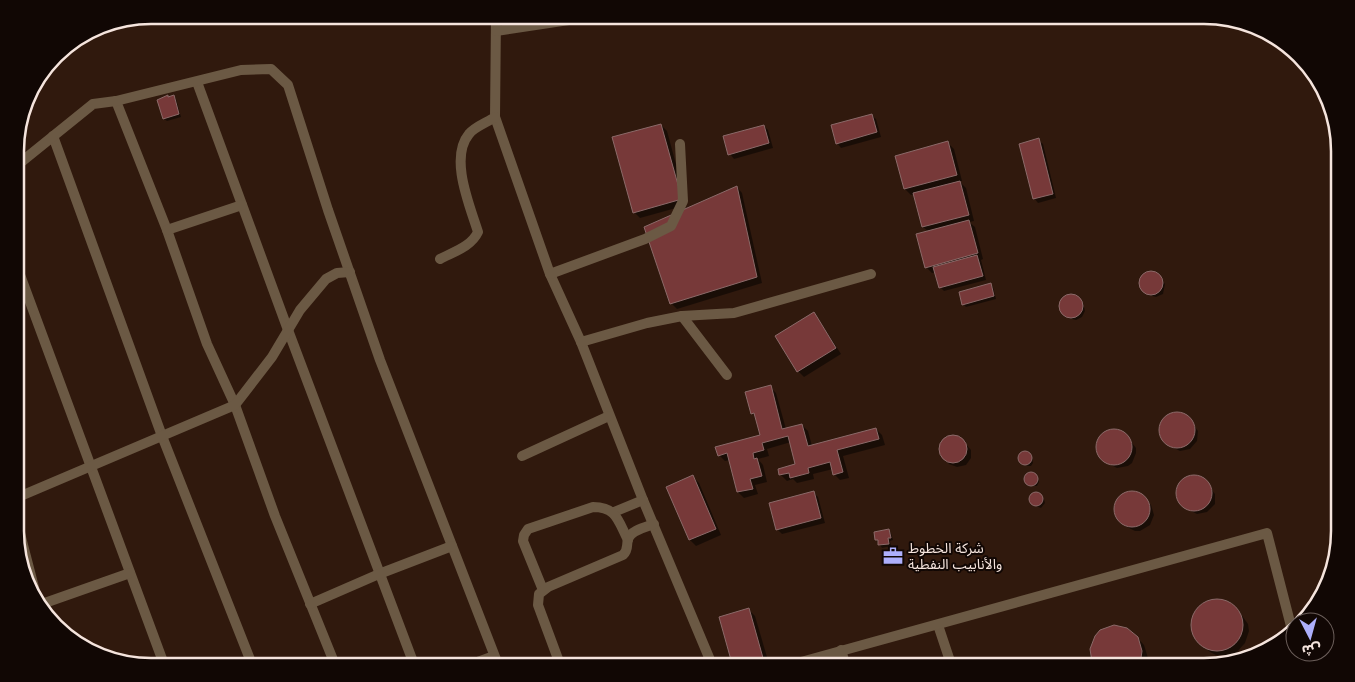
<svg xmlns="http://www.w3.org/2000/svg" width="1355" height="682" font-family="'Fira Sans','Noto Sans Arabic',sans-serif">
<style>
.shadow{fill:#0007}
.building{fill:#773939;stroke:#8b6a69}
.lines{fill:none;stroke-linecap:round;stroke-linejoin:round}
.minor{stroke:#6b5944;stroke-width:10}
.labels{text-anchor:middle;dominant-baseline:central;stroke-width:4;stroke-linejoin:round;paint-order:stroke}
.poi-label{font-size:14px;fill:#f5e4dd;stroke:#110704;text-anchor:start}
.rim{fill:none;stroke:#f5e4dd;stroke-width:2.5}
</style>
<rect width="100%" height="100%" fill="#30190d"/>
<g class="shadow">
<path d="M 167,96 L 169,98 L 173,96 L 176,99 L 181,117 L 167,121 L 164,119 L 159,101 Z"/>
<path d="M 871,115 L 876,119 L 881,137 L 841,148 L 837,143 Z"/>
<path d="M 661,125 L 667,131 L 687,205 L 640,218 L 634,212 Z"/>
<path d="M 764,126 L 768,130 L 773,148 L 734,159 L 730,154 Z"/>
<path d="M 1038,140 L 1043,144 L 1056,198 L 1038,203 L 1034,198 Z"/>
<path d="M 948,143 L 954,149 L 962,181 L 959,181 L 966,188 L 974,221 L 969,222 L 975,227 L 983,259 L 981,260 L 986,280 L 944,291 L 940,287 L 936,272 L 932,273 L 926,267 L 929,232 L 923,227 L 915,194 L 911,195 L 905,189 Z"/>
<path d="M 737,187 L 742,193 L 762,283 L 677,309 L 671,303 Z"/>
<path d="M 1148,273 L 1158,275 L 1165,284 L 1163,294 L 1156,297 L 1149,295 L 1141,286 L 1141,280 Z"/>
<path d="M 990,285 L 993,287 L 996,299 L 966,307 L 963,304 Z"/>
<path d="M 1068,296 L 1078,298 L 1083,303 L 1085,311 L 1082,317 L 1076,320 L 1069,318 L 1061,309 L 1063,300 Z"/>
<path d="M 813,314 L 819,320 L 841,354 L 804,377 L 798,371 Z"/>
<path d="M 770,387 L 776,393 L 786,429 L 802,425 L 808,431 L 812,446 L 876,429 L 882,435 L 885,445 L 843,456 L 849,478 L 840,480 L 834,474 L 833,469 L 813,474 L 814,479 L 797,483 L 793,479 L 787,481 L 781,475 L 797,465 L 791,442 L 767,449 L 769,456 L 758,459 L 763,465 L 767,482 L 755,485 L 758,494 L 744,498 L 738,492 L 730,460 L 725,461 L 719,455 L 761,436 L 757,417 L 752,413 Z"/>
<path d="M 1177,414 L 1187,417 L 1198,431 L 1197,441 L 1190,449 L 1180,451 L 1170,446 L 1165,442 L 1160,431 L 1161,426 L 1167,417 Z"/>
<path d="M 1115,430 L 1125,434 L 1136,448 L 1136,453 L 1132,463 L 1128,466 L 1117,468 L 1107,463 L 1103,459 L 1098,448 L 1098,443 L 1104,434 Z"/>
<path d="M 952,436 L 956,436 L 963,441 L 971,450 L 971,458 L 966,465 L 957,467 L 949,464 L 942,456 L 940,447 L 944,440 Z"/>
<path d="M 1026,453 L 1032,458 L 1033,463 L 1031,466 L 1028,466 L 1021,462 L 1019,457 L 1021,454 Z"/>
<path d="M 1030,473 L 1038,479 L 1039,482 L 1037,486 L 1030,486 L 1025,480 L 1027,475 Z"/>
<path d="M 1194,476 L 1204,480 L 1215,494 L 1215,504 L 1207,512 L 1197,514 L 1187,509 L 1182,504 L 1178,494 L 1178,489 L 1184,480 Z"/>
<path d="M 693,477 L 699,483 L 721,535 L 696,546 L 690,540 L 668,488 Z"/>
<path d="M 814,493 L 818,497 L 825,523 L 782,534 L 777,529 Z"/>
<path d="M 1132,493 L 1137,493 L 1151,505 L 1154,515 L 1150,525 L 1140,531 L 1135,531 L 1125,526 L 1120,521 L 1116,511 L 1116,505 L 1122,496 Z"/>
<path d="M 1035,494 L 1044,499 L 1045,503 L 1041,508 L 1036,506 L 1031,500 L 1033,495 Z"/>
<path d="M 888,531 L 891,533 L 893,540 L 890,541 L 891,546 L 882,548 L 877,540 Z"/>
<path d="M 1222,600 L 1234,606 L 1240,613 L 1248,624 L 1249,631 L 1245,643 L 1236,653 L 1230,655 L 1216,655 L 1210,652 L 1195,635 L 1193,629 L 1194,615 L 1202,605 L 1208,601 Z"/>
<path d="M 749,610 L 755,616 L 769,664 L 760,667 L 740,667 L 732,659 Z"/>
<path d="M 1133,633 L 1144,645 L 1148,658 L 1145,667 L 1098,667 Z"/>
</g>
<g class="building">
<path d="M 168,95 L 168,97 L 174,95 L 179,114 L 163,119 L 157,100 Z"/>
<path d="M 872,114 L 877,132 L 836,144 L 831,125 Z"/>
<path d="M 661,124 L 682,199 L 633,213 L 612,137 Z"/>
<path d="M 764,125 L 769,143 L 728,155 L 723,136 Z"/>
<path d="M 1039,138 L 1053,194 L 1033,199 L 1019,144 Z"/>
<path d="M 948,141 L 957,175 L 904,189 L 895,156 Z"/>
<path d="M 960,181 L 969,215 L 922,227 L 913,193 Z"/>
<path d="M 737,186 L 757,277 L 670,304 L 644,227 Z"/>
<path d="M 969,220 L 978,253 L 925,268 L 916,234 Z"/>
<path d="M 977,255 L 983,276 L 939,288 L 933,267 Z"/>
<circle cx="1151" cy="283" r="12"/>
<path d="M 991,283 L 994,296 L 962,305 L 959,292 Z"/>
<circle cx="1071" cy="306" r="12"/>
<path d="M 814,312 L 836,348 L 797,372 L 775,336 Z"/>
<path d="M 771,385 L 782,429 L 802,424 L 808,446 L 876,428 L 879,439 L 837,450 L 843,472 L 833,475 L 830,462 L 808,468 L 809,473 L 790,478 L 789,473 L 779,475 L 778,469 L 795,464 L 788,436 L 762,443 L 764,450 L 753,453 L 754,459 L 757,458 L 762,476 L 750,479 L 753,489 L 737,492 L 727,453 L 718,456 L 715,447 L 760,435 L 754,413 L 751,414 L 745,392 Z"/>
<circle cx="1177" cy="430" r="18"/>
<circle cx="1114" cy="447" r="18"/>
<circle cx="953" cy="449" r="14"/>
<circle cx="1025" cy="458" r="7"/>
<circle cx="1031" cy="479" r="7"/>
<path d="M 693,475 L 716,529 L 689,540 L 666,487 Z"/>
<circle cx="1194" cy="493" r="18"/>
<path d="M 814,491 L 821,518 L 776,530 L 769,503 Z"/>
<circle cx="1132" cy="509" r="18"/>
<circle cx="1036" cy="499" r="7"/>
<path d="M 889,529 L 891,538 L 888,538 L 889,544 L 878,545 L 878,540 L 875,540 L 874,532 Z"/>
<circle cx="1217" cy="625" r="26"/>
<path d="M 749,608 L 763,658 L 739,665 L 731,660 L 719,617 Z"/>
<path d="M 1114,625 L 1127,628 L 1138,637 L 1142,651 L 1141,658 L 1137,667 L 1095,667 L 1092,662 L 1090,649 L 1095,636 L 1100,630 Z"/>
</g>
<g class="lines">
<g class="minor">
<path d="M 496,15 L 495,117 L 550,274 L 581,342 L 643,500 L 713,667"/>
<path d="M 496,31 L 602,15"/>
<path d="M 197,82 L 288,330 L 415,667"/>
<path d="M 116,101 L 167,230 L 207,344 L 235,405 L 275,516 L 336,667"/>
<path d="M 53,136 L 162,436 L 253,667"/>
<path d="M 15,167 L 93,104 L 116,101 L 241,70 L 271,69 L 288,85 L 328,210 L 380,360 L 499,667"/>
<path d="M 167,230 L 242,205"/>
<path d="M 440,259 C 453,252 471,247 478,232 C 470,206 449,158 469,134 C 474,127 488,122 495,117"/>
<path d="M 16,264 L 165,667"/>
<path d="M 550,274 L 645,239 L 671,226 L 683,201 L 680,144"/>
<path d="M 16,298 L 26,293"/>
<path d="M 682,316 L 727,375"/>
<path d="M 581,342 L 647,323 L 682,316 L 734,313 L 871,274"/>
<path d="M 522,456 L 609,416"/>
<path d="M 16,498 L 235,405 L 272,357 L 300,310 L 326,279 L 337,273 L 350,272"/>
<path d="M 614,512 L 643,500"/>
<path d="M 16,518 L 37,599"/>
<path d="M 543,590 L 523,541 L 524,535 L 528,529 L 593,507 C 617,507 618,521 628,540"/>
<path d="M 310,604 L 379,574 L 452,546"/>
<path d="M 39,605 L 130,573"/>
<path d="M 938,625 L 952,667"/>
<path d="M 841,650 L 846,667"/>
<path d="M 464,667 L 494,656"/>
<path d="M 561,667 L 538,605 L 539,594 L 548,587 L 623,555 C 629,549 626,546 628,539 C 631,530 646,527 654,524"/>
<path d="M 783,667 L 1267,533 L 1292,630"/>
</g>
</g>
<defs>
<symbol id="office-bare" viewBox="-9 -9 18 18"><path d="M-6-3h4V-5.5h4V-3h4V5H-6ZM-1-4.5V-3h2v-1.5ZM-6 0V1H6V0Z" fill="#adaffb" stroke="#110704" stroke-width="2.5" paint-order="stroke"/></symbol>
</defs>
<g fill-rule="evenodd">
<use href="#office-bare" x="879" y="542" width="28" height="28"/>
</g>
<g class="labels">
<g class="poi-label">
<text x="908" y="548">شركة الخطوط<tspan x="908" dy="16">والأنابيب النفطية</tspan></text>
</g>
</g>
<path d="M0 0H1355V682H0ZM151 24H1204A127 127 0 0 1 1331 151V531A127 127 0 0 1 1204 658H151A127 127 0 0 1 24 531V151A127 127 0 0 1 151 24Z" fill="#110704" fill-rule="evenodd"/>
<path class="rim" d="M151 24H1204A127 127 0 0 1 1331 151V531A127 127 0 0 1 1204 658H151A127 127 0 0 1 24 531V151A127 127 0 0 1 151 24Z"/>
<g transform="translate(1310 637) rotate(174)"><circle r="24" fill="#110704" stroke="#6c5f5b"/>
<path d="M0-4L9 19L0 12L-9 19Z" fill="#adaffb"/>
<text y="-8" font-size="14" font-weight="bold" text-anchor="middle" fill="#f5e4dd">ش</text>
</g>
</svg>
